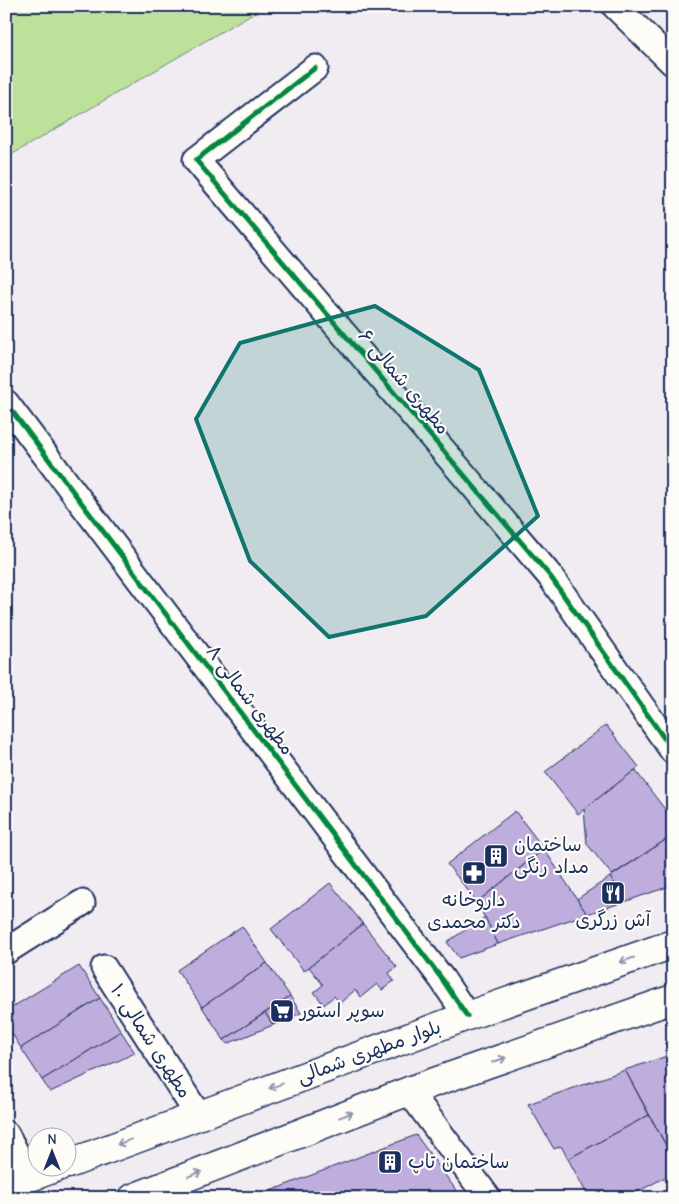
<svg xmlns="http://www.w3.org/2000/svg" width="679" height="1204" font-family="'Comic Neue','Playpen Sans Arabic',sans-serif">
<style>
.green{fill:#bde19b;stroke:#6c887c}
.building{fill:#bfaddd;stroke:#1b2f5e}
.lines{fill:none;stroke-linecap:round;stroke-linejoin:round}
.minor-casing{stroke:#1b2f5e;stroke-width:29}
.primary-casing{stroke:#1b2f5e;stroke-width:31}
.minor{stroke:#fdfcf7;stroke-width:25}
.primary{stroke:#fdfcf7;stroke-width:28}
.cycleway-casing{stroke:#fdfcf7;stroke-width:8}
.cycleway{stroke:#00873e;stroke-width:5}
.oneway{stroke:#8c96aa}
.marked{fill:#0f766e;fill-opacity:0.2;stroke:#0f766e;stroke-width:4;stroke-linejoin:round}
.labels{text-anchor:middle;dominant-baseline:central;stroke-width:4.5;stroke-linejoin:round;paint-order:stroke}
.street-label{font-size:19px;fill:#1b2f5e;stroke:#fdfcf7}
.poi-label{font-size:19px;fill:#1b2f5e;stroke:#fdfcf7;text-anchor:start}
</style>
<rect width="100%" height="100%" fill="#f1ecf2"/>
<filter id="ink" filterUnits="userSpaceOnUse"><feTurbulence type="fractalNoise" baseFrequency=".02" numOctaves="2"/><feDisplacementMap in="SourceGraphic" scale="10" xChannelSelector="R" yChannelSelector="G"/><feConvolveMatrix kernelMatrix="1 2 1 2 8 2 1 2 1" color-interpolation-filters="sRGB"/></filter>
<g filter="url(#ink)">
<path class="green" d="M 6,6 L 265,6 L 6,158 Z"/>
<g class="building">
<path d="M 606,725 L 639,767 L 578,814 L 545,772 Z"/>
<path d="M 635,770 L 673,820 L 673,835 L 612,875 L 587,844 L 584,809 Z"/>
<path d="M 515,811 L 544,849 L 477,902 L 447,864 Z"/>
<path d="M 673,835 L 673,885 L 627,901 L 610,877 Z"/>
<path d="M 544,849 L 587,914 L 498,944 L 477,902 Z"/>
<path d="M 610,877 L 627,901 L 587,914 L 577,899 Z"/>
<path d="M 330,883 L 363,924 L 304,971 L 271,929 Z"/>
<path d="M 485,917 L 498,944 L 459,958 L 447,942 Z"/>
<path d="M 363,924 L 397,967 L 389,973 L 394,981 L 382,990 L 377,984 L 361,997 L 355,990 L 340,1003 L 334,996 L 324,1005 L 314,992 L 323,985 L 309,967 Z"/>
<path d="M 242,926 L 267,963 L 202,1007 L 177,970 Z"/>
<path d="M 267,963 L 290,996 L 224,1040 L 202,1007 Z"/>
<path d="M 79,966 L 100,998 L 21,1048 L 6,1024 L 6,1011 Z"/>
<path d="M 290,996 L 301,1013 L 273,1025 L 265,1013 Z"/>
<path d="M 100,998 L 121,1031 L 42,1080 L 21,1048 Z"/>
<path d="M 265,1013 L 273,1025 L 227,1044 L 224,1040 Z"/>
<path d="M 121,1031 L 135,1053 L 50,1092 L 42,1080 Z"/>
<path d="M 673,1054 L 673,1158 L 625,1070 Z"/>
<path d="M 625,1070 L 649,1115 L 568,1159 L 561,1146 L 554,1149 L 528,1104 Z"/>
<path d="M 649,1115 L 673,1158 L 673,1173 L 626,1198 L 589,1198 L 568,1159 Z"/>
<path d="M 416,1135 L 456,1190 L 443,1198 L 252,1198 Z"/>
</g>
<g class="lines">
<defs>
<g id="minor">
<path d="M 615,6 L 673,63"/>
<path d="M 315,68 L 196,160 L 550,576 L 673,751"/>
<path d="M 6,403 L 442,979 L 467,1016"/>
<path d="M 6,951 L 82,903"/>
<path d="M 104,968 L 198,1115"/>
<path d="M 409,1091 L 488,1198"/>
<path d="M 6,1134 L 29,1178"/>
</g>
<g id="primary">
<path d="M 68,1164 L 467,1016 L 673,944"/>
<path d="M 6,1186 L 60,1166"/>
<path d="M 133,1198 L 409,1091 L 673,999"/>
</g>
</defs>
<use href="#minor" class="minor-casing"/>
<use href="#primary" class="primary-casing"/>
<use href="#minor" class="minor"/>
<use href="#primary" class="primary"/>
<defs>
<g id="cycleway">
<path d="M 315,68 L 196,160 L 550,576 L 673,751"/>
<path d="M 6,403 L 442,979 L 467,1016"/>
</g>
</defs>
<use href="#cycleway" class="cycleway-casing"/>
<use href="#cycleway" class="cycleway"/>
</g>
<defs><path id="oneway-shaft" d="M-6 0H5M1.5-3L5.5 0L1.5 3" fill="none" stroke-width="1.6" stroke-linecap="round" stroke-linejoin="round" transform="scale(1.25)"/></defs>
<g class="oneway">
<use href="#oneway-shaft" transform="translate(627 960) rotate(161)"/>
<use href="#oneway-shaft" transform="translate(499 1060) rotate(-19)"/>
<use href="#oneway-shaft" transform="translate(276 1086) rotate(160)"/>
<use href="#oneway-shaft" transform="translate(346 1115) rotate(-21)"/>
<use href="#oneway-shaft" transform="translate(124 1142) rotate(159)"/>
<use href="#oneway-shaft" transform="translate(195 1174) rotate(-21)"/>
</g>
</g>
<path class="marked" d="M 375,306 L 479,370 L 538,516 L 426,616 L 329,637 L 250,561 L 196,419 L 240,343 Z"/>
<defs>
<symbol id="building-square" viewBox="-11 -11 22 22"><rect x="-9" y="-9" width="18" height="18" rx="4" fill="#1b2f5e" stroke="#fdfcf7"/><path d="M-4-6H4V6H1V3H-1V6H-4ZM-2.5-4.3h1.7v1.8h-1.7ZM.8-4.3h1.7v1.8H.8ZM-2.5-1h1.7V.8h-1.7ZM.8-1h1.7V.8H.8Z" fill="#fff"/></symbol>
<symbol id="pharmacy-square" viewBox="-11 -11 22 22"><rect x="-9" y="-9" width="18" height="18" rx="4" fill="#1b2f5e" stroke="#fdfcf7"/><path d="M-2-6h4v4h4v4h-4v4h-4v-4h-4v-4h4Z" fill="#fff"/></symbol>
<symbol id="restaurant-square" viewBox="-11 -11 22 22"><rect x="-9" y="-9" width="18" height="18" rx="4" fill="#1b2f5e" stroke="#fdfcf7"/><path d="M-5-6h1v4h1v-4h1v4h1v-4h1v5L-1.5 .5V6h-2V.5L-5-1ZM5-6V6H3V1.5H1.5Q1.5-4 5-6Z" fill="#fff"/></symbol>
<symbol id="supermarket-square" viewBox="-11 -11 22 22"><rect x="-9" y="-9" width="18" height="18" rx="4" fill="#1b2f5e" stroke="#fdfcf7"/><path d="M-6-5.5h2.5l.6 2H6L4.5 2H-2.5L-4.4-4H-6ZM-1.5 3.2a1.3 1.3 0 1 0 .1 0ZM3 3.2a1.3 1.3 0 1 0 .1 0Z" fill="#fff"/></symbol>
</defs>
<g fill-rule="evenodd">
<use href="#building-square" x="482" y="842" width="28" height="28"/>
<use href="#pharmacy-square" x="460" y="859" width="28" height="28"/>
<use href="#restaurant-square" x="599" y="879" width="28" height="28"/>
<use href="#supermarket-square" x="268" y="997" width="28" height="28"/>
<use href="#building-square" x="376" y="1148" width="28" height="28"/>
</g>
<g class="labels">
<g class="street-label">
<text transform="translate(404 382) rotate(50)">۶ مطهری شمالی</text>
<text transform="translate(250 700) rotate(53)">۸ مطهری شمالی</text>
<text transform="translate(151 1041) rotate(57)">۱۰ مطهری شمالی</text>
<text transform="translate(369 1052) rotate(-20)">بلوار مطهرى شمالى</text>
</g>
<g class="poi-label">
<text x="514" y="845">ساختمان<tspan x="514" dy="22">مداد رنگی</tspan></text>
<text x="474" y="900" text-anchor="middle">داروخانه<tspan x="474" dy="22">دکتر محمدى</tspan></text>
<text x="613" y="920" text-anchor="middle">آش زرگری</text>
<text x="300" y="1011">سوپر استور</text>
<text x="408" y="1162">ساختمان تاپ</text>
</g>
</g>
<rect width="679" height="1204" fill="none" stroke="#fdfcf7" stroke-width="25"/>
<rect x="12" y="12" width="654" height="1179" fill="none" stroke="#1b2f5e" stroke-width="2" filter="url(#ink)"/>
<g transform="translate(52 1152)"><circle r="24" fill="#fdfcf7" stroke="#a3aaba"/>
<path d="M0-4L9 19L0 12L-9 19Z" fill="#1b2f5e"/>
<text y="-8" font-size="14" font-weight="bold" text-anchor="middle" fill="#1b2f5e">N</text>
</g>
</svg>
